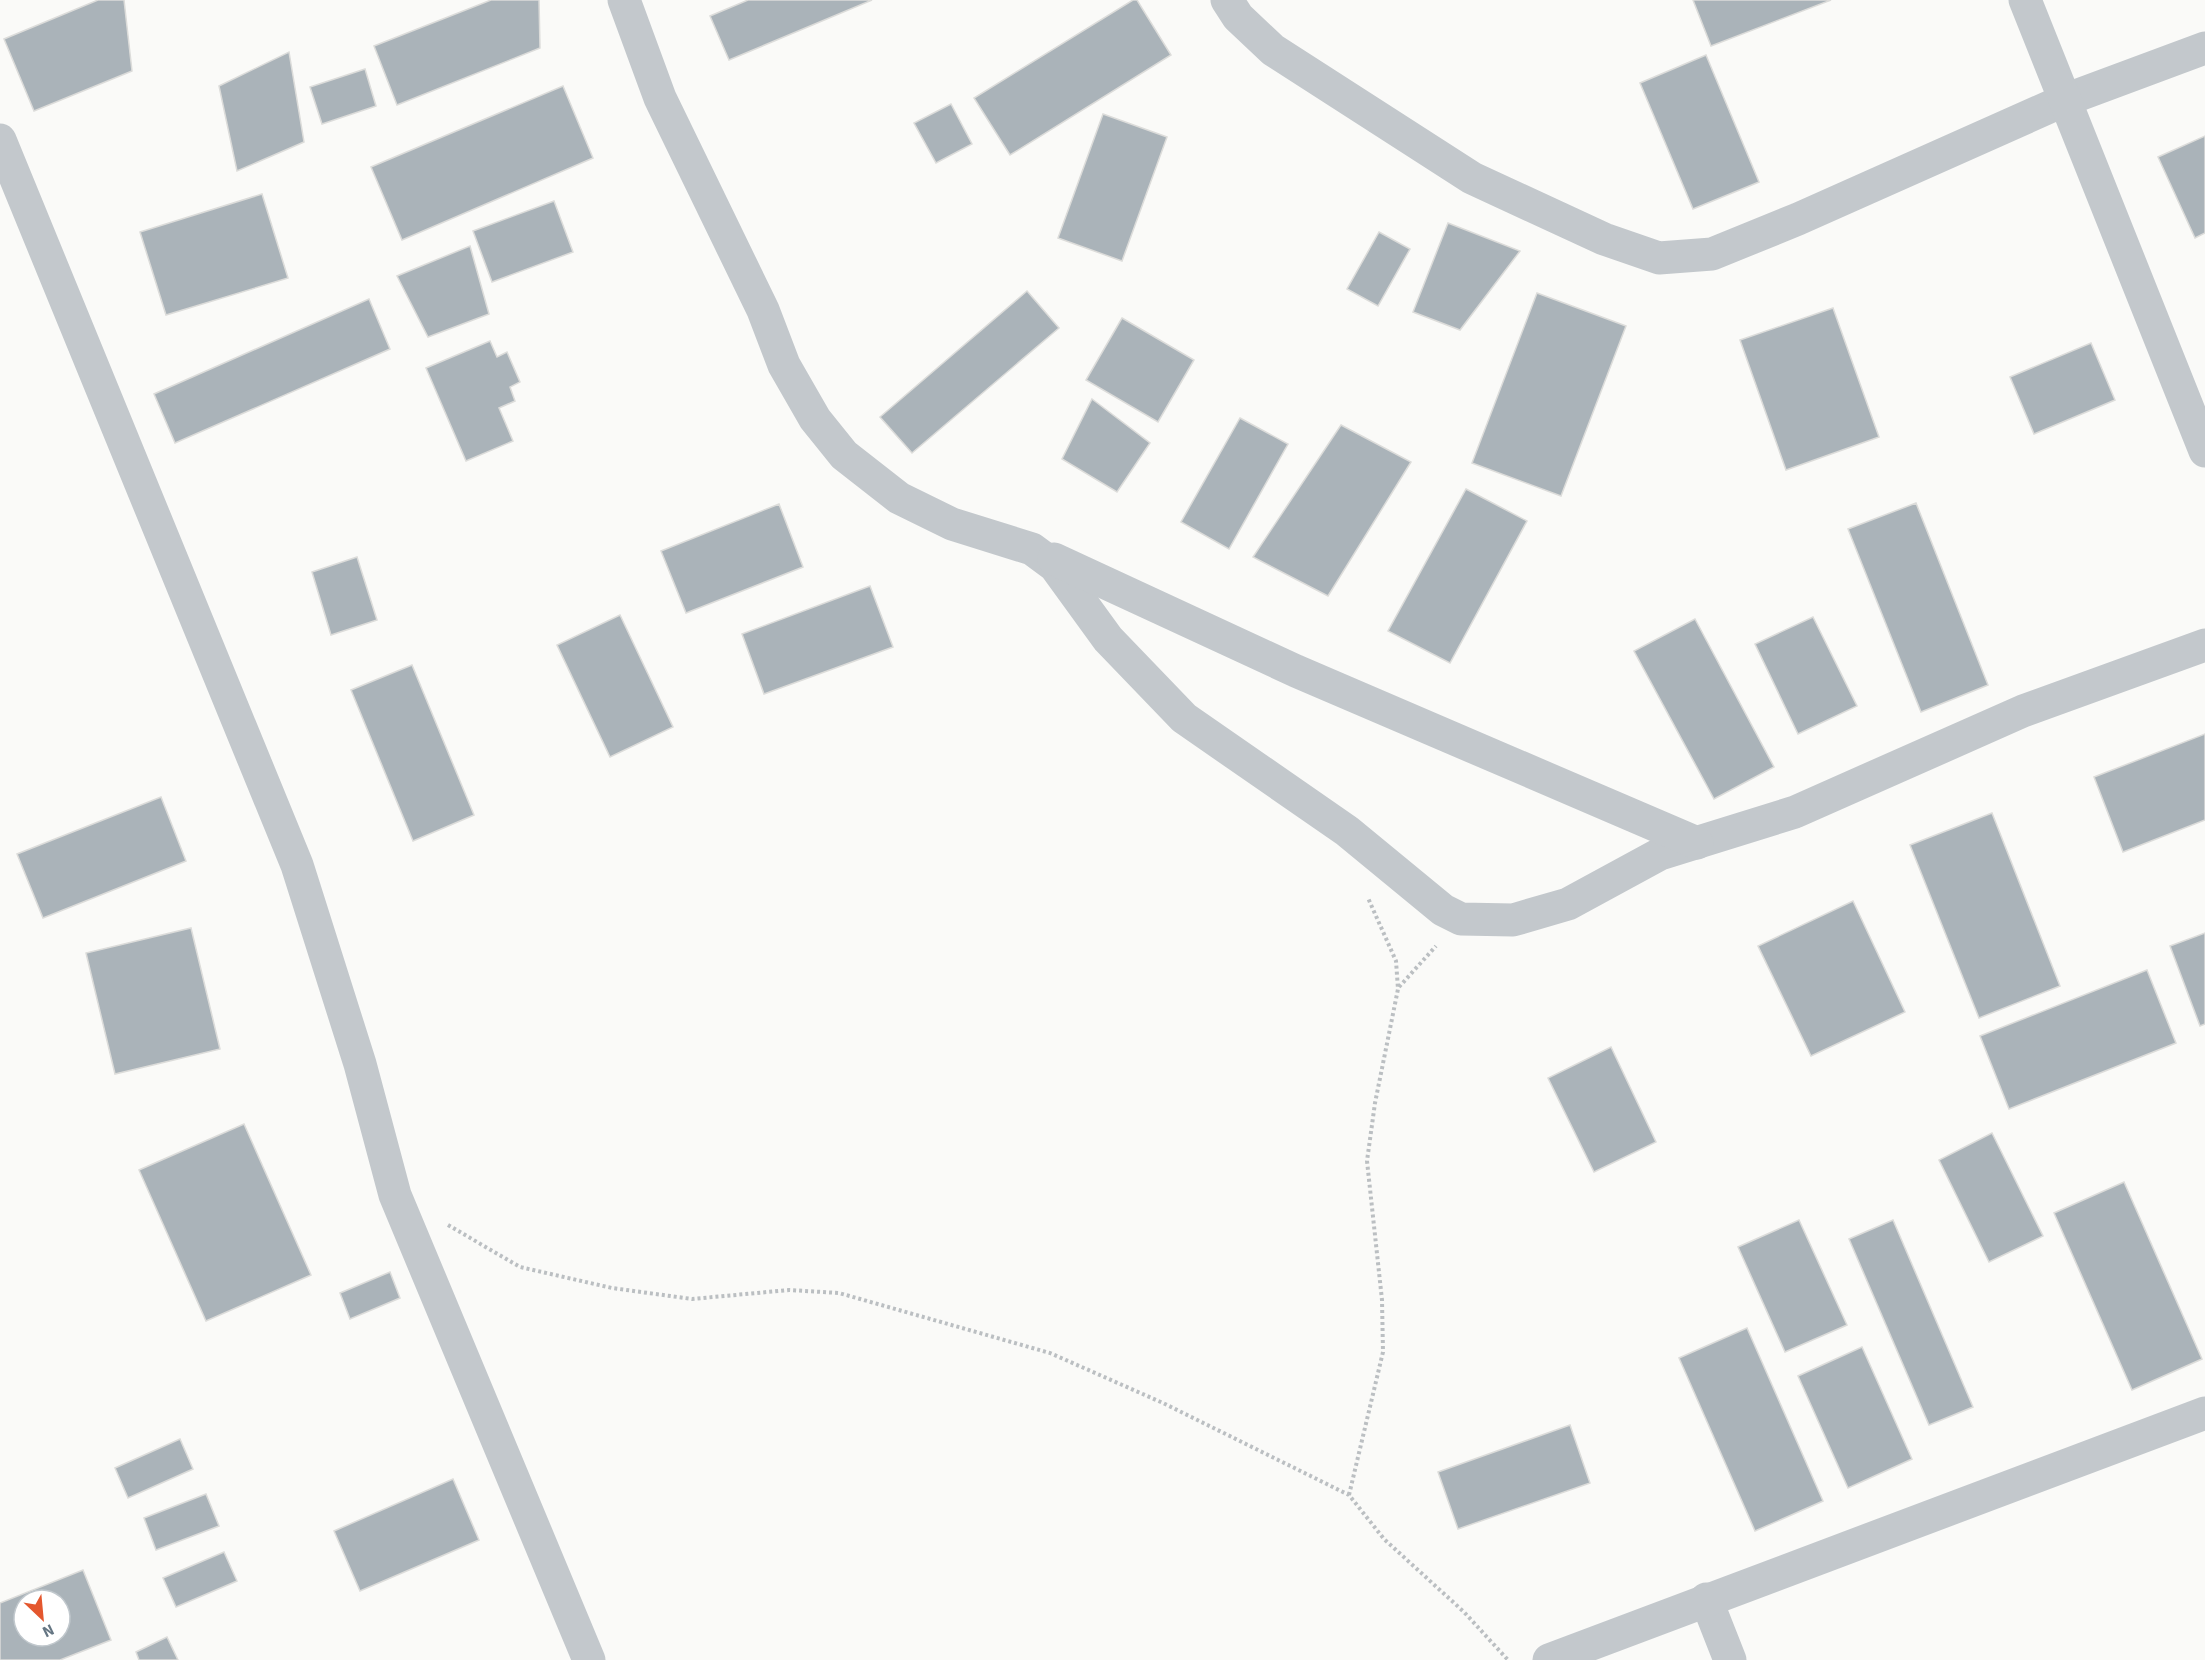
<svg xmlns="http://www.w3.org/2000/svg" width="2205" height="1660" font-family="'Source Sans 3',sans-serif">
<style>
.building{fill:#aab3b9;stroke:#dcdcda;stroke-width:1.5;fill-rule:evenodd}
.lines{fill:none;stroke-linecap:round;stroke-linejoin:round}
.path{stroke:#bbbfc2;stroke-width:4;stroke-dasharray:3 3;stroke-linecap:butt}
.street{stroke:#c3c8cc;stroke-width:33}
</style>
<rect width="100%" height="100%" fill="#fafaf8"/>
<g class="building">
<path d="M 98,0 L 124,0 L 132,71 L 34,111 L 4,39 Z"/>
<path d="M 491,0 L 539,0 L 540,48 L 397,105 L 374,46 Z"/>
<path d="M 748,0 L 872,0 L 729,60 L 710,16 Z"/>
<path d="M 1133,0 L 1137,0 L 1171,55 L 1010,155 L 974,98 Z"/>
<path d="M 1693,0 L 1831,0 L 1711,46 Z"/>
<path d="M 289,52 L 304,142 L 237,171 L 219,86 Z"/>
<path d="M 1706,55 L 1759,182 L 1693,209 L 1640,83 Z"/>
<path d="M 365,69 L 376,106 L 322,124 L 310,87 Z"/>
<path d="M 563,86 L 593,158 L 402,240 L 371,167 Z"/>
<path d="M 951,104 L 972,144 L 936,163 L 914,123 Z"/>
<path d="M 1103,114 L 1167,137 L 1122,261 L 1058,238 Z"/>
<path d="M 2205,136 L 2205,233 L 2195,238 L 2158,157 Z"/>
<path d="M 262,194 L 288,278 L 166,315 L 140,232 Z"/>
<path d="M 554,201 L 573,252 L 492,282 L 473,231 Z"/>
<path d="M 1448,223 L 1520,251 L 1460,330 L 1413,312 Z"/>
<path d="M 1379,232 L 1410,249 L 1378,306 L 1347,289 Z"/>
<path d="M 470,246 L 489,314 L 428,337 L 397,276 Z"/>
<path d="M 1027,291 L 1059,328 L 912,453 L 880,417 Z"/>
<path d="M 1537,293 L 1626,326 L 1561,496 L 1472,463 Z"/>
<path d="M 369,299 L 390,349 L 175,443 L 154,394 Z"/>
<path d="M 1833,308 L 1879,437 L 1786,470 L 1740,340 Z"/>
<path d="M 1122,318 L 1194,360 L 1158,422 L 1086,380 Z"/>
<path d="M 490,341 L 497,357 L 507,352 L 520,382 L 510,387 L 515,401 L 499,408 L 513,441 L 466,461 L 426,368 Z"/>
<path d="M 2091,343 L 2115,400 L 2034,434 L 2010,377 Z"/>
<path d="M 1092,399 L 1150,443 L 1117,492 L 1062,459 Z"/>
<path d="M 1240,418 L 1288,444 L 1229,549 L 1181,522 Z"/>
<path d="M 1341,425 L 1411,462 L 1328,596 L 1253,557 Z"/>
<path d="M 1466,489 L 1527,521 L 1450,663 L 1388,631 Z"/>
<path d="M 1916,503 L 1988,685 L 1921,712 L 1848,529 Z"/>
<path d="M 779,504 L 803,567 L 686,613 L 661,551 Z"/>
<path d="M 357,557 L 377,620 L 331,635 L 312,572 Z"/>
<path d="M 870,586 L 893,647 L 764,694 L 742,634 Z"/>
<path d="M 620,615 L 673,727 L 610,757 L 557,645 Z"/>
<path d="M 1813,617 L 1857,706 L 1798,734 L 1755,644 Z"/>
<path d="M 1695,619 L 1774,767 L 1714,799 L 1634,651 Z"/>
<path d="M 412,665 L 474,815 L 413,841 L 351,690 Z"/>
<path d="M 2205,734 L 2205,820 L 2123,852 L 2094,777 Z"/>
<path d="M 161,797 L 186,861 L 43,918 L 17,854 Z"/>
<path d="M 1992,813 L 2060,986 L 1979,1018 L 1910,845 Z"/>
<path d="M 1853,901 L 1905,1012 L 1811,1056 L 1758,946 Z"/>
<path d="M 191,928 L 220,1049 L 115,1074 L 86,953 Z"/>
<path d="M 2205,933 L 2205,1024 L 2200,1026 L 2170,946 Z"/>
<path d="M 2147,970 L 2176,1043 L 2009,1109 L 1980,1036 Z"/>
<path d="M 1611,1047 L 1656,1142 L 1594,1172 L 1548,1078 Z"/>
<path d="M 244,1124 L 311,1275 L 206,1321 L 139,1170 Z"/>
<path d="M 1992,1133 L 2043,1236 L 1989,1262 L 1939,1160 Z"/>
<path d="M 2124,1182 L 2202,1359 L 2132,1390 L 2054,1213 Z"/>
<path d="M 1799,1220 L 1847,1325 L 1785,1352 L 1738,1247 Z"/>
<path d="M 1893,1220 L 1973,1407 L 1929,1425 L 1849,1239 Z"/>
<path d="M 390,1272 L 400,1298 L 350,1319 L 340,1293 Z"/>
<path d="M 1747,1328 L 1823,1501 L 1755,1531 L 1679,1358 Z"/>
<path d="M 1862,1347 L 1912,1459 L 1848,1488 L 1798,1376 Z"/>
<path d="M 1570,1425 L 1590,1483 L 1458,1529 L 1438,1472 Z"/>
<path d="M 180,1439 L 193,1469 L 128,1498 L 115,1468 Z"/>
<path d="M 453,1479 L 479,1540 L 360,1591 L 334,1531 Z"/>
<path d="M 206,1494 L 219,1526 L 156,1550 L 144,1518 Z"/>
<path d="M 224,1552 L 237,1581 L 176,1607 L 163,1578 Z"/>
<path d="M 83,1570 L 111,1640 L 60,1660 L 0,1660 L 0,1603 ZM 24,1600 L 60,1600 L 60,1636 L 24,1636 Z"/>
<path d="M 167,1637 L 178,1660 L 139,1660 L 136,1652 Z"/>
</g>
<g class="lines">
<g class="path">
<path d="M 1399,987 L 1436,946"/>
<path d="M 448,1225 L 520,1267 L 612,1288 L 692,1299 L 789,1290 L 839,1293 L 1050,1353 L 1163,1403 L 1349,1495 L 1384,1539 L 1464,1612 L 1508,1660"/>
<path d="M 1349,1495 L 1383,1352 L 1382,1300 L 1367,1161 L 1375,1103 L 1398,989 L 1396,961 L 1368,898"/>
</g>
<g class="street">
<path d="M 624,0 L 660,98 L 763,310 L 784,365 L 815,419 L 844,455 L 899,498 L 952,524 L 1032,549 L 1055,566 L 1108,639 L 1184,718 L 1347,831 L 1443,910 L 1461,919 L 1513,920 L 1568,904 L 1660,854 L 1795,812 L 2023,711 L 2205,645"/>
<path d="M 1227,0 L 1238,17 L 1273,50 L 1472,178 L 1604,239 L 1659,258 L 1712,254 L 1798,219 L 2065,100 L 2205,48"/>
<path d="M 2025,0 L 2205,451"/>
<path d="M 0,140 L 297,865 L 360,1064 L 395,1195 L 589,1660"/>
<path d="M 1054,559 L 1296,671 L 1697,843"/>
<path d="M 1706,1599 L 1730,1660"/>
<path d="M 1549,1660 L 2205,1413"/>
</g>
</g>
<g transform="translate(42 1618) rotate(154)"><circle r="28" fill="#ffffff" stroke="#c1c8cd" stroke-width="1.5"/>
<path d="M0-4.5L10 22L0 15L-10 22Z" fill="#e4572e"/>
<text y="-9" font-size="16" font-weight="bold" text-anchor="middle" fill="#657683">N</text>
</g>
</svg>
